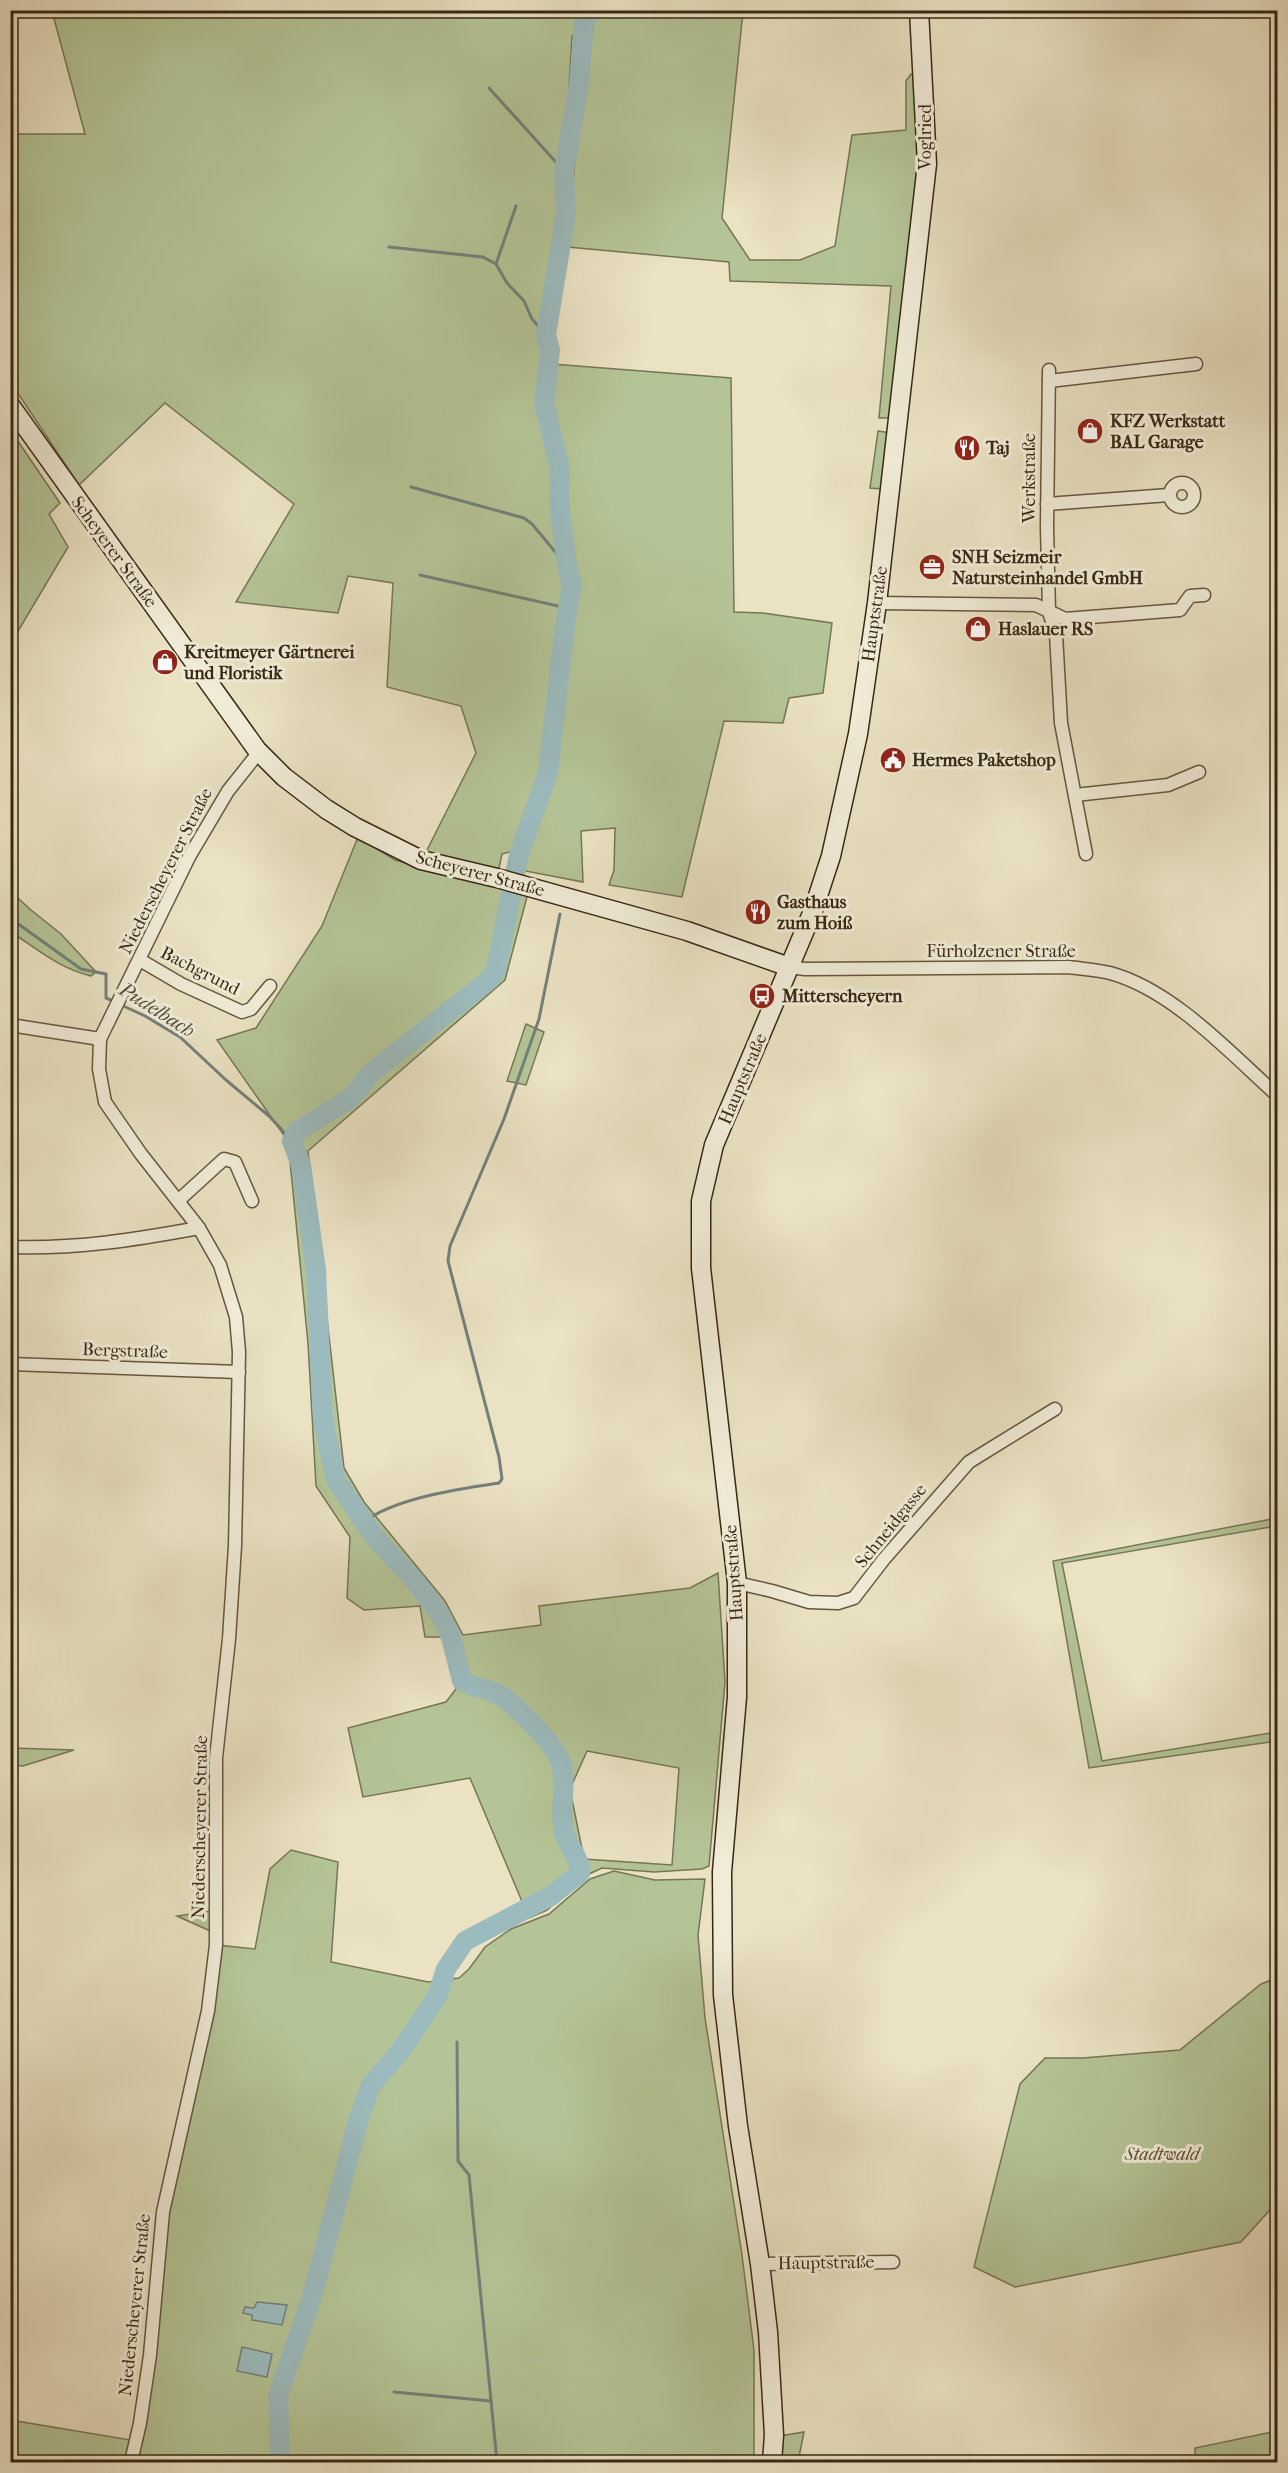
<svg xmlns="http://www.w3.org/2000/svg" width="1288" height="2473" font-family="'IM FELL French Canon',serif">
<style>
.green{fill:#b4c496;stroke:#767655;stroke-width:1.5;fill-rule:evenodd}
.water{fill:#9cbbbe;stroke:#74807a;stroke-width:1.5}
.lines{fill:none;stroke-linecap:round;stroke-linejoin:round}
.stream{stroke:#74807a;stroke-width:3}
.river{stroke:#9cbbbe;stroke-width:20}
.street-casing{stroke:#645640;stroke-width:15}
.secondary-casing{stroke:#372814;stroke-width:21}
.street{stroke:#f1ecd8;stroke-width:12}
.secondary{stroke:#f1ecd8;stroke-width:18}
.labels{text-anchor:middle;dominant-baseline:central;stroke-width:6;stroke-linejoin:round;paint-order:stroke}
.street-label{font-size:18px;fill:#372814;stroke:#f1ecd8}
.poi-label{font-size:18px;font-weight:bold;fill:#372814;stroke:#f1ecd8;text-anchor:start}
.park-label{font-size:18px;font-style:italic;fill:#564f34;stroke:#f1ecd8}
.water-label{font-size:20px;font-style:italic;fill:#504d3e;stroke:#f1ecd8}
</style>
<rect width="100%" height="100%" fill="#eae2c3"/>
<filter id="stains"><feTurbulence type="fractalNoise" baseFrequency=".00333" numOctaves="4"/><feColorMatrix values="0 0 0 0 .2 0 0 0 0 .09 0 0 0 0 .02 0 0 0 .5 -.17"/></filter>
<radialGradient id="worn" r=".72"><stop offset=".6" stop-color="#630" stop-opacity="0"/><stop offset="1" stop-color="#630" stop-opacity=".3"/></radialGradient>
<g class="green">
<path d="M 52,11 L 743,11 L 722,218 L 750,260 L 800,260 L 835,246 L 852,135 L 906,130 L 906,81 L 911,74 L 919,75 L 921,141 L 893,418 L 879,418 L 891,286 L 730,281 L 729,262 L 568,247 L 576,144 L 593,28 L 572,36 L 564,171 L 546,335 L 549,367 L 544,403 L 560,470 L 572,585 L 567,608 L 556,629 L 542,772 L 513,851 L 502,854 L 498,872 L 425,854 L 476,753 L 461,706 L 387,687 L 393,583 L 348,576 L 338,613 L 236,602 L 294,504 L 165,403 L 79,485 L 11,383 L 11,134 L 85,134 Z"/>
<path d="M 552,364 L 731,378 L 734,612 L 763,613 L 832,623 L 823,693 L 789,698 L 783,723 L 724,721 L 682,897 L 609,885 L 614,870 L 615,828 L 581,831 L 583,882 L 520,870 L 535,823 L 551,782 L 575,605 L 574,569 L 565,470 L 549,404 Z"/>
<path d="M 11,431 L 60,503 L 49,514 L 68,547 L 11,643 Z"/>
<path d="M 878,431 L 891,433 L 882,489 L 870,488 Z"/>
<path d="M 358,837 L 395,860 L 490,886 L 528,893 L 505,980 L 308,1151 L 344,1468 L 364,1502 L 445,1601 L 463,1635 L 541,1625 L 539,1606 L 690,1588 L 718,1573 L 725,1682 L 709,1866 L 702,1869 L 654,1872 L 602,1868 L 587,1875 L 547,1910 L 529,1918 L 470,1778 L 363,1797 L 348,1728 L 446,1702 L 462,1681 L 451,1637 L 425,1637 L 420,1606 L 364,1610 L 347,1598 L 350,1537 L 316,1486 L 308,1343 L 288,1141 L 217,1040 L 256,1028 L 322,926 ZM 587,1751 L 679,1768 L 672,1865 L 584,1859 L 570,1789 Z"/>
<path d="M 10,891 L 31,910 L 61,934 L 96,972 L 91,976 C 60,969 37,949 11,932 Z"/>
<path d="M 526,1024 L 544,1032 L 526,1085 L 507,1081 Z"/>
<path d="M 1277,1518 L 1277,1526 L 1062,1563 L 1102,1761 L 1277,1732 L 1277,1741 L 1089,1768 L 1053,1561 Z"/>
<path d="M 11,1748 L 74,1750 L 23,1766 L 11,1765 Z"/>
<path d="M 291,1850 L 338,1862 L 331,1962 L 428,1982 L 459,1978 L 469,1969 L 485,1947 L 511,1929 L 549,1914 L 590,1879 L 614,1871 L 655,1880 L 705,1879 L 698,1935 L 705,2018 L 742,2255 L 754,2350 L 754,2462 L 11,2462 L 10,2420 L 130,2440 L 150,2355 L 163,2212 L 208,2011 L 217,1934 L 177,1916 L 217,1910 L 217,1945 L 255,1949 L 270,1869 Z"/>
<path d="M 1277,1978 L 1277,2202 L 1241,2242 L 1015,2287 L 974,2267 L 1020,2084 L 1045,2058 L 1083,2058 L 1180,2050 L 1261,1984 Z"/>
<path d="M 1277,2431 L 1277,2462 L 1195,2462 L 1195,2448 Z"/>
<path d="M 804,2432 L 798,2462 L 778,2462 L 780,2436 Z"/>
</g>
<g class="water">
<path d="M 257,2302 L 287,2305 L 282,2325 L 252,2320 L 252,2315 L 243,2313 L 245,2307 L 254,2308 Z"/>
<path d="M 242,2347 L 272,2354 L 267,2377 L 237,2371 Z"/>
</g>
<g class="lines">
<g class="stream">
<path d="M 489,88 L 564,171"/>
<path d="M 389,247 L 483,257 L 496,264 L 507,283 L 524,301 L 532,319 L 546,335"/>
<path d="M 496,264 L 516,206"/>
<path d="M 411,487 L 524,518 L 532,524 L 567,566"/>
<path d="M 420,575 L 567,608"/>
<path d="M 10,918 L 81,969 L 106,974 L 106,998 L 113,1001"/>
<path d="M 119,1004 L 145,1016 L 180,1037 L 226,1080 L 269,1116 L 292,1141"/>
<path d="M 364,1522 C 395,1498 459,1489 499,1483 L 502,1479 L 499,1457 L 448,1261 L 450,1246 L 504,1119 L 539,1019 L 560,914"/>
<path d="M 457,2042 L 458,2161 L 469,2175 L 497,2462"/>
<path d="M 394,2392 L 491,2401"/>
<path d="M 400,2461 L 413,2462"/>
</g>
<path class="river" d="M 280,2462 L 278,2395 L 311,2300 L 359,2118 L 371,2085 L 399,2053 L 423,2018 L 438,1994 L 446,1969 L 465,1941 L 551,1896 L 580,1873 C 581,1857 565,1845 563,1827 C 560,1806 567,1784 561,1763 C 555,1745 513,1701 496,1693 C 484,1687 475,1689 462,1681 L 451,1637 L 440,1614 L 415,1581 L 376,1539 L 336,1480 L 323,1420 L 316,1270 L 301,1165 L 292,1141 L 296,1132 L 351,1098 L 372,1072 L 488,981 L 496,971 L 519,854 L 548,773 L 564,632 L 572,585 L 567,566 L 559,503 L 560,470 L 544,403 L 550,350 L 546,335 L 563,231 L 566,211 L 564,171 L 579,83 L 584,22 L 589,15 L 589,10"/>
<defs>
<g id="street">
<path d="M 1049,370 L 1047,527 L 1049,612 L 1056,634 L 1061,723 L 1086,854"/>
<path d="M 1049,381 L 1196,364"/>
<circle cx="1182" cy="495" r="12"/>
<path d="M 1047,504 L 1169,495"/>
<path d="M 877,603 L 1036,605 L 1065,619 L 1180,610 L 1190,596 L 1204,595"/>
<path d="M 1075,795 L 1168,785 L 1199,772"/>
<path d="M 140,960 L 181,984 L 242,1012 L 251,1009 L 270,986"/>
<path d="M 789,967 L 805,969 L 1069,967 C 1082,969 1097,970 1110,973 C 1173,990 1230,1053 1278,1096"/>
<path d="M 10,1025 L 100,1039"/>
<path d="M 179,1200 L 224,1159 L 235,1162 L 252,1201"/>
<path d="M 10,1247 C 78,1249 133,1240 199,1228"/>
<path d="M 10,1364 L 239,1372"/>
<path d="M 737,1583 L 772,1591 L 809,1602 L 838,1603 L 854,1598 L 884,1559 L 969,1462 L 1055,1409"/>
<path d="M 760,2264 L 893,2262"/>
<path d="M 131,2462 L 140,2423 L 150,2355 L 163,2212 L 208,2011 L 216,1945 L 216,1758 L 229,1639 L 235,1546 L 239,1352 L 236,1317 L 220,1265 L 199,1228 L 141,1154 L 105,1102 L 99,1069 L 100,1039 L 189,857 L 228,791 L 259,752"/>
</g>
<g id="secondary">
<path d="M 10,405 L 257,750 L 284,777 L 326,809 L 355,827 L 421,860 L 497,878 L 687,931 L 789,967"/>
<path d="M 772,2462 L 774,2435 L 768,2332 L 760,2264 L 738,2126 L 723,1995 L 722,1872 L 737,1697 L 737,1583 L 701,1268 L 701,1201 L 714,1145 L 813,911 L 831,856 L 858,734 L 877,603 L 927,164 L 919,10"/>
</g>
</defs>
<use href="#street" class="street-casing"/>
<use href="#secondary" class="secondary-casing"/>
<use href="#street" class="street"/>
<use href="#secondary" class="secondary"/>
</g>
<defs>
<symbol id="shop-disc" viewBox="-11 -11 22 22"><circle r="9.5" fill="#8f2418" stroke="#f1ecd8"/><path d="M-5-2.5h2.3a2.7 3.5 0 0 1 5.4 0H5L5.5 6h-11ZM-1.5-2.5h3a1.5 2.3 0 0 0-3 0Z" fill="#fff"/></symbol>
<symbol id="restaurant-disc" viewBox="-11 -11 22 22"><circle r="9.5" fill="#8f2418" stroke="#f1ecd8"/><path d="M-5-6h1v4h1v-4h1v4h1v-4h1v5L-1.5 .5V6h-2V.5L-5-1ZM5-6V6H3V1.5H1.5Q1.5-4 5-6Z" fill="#fff"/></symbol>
<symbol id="office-disc" viewBox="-11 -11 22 22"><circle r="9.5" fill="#8f2418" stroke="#f1ecd8"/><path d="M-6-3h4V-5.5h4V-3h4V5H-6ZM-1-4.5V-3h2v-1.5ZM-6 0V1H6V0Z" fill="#fff"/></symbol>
<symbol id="civic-disc" viewBox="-11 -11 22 22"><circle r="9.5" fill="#8f2418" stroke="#f1ecd8"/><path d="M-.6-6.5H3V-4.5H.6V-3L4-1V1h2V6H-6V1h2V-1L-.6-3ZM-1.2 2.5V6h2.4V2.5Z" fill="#fff"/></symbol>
<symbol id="bus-disc" viewBox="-11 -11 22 22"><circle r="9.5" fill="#8f2418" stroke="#f1ecd8"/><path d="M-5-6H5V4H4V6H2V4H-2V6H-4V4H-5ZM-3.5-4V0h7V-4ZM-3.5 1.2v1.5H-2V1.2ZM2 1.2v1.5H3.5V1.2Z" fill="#fff"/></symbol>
</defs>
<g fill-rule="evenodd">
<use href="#shop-disc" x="1075" y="416" width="30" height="30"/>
<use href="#restaurant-disc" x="952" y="433" width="30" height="30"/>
<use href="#office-disc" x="917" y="552" width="30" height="30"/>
<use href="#shop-disc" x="963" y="614" width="30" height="30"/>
<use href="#shop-disc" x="150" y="647" width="30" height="30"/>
<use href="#civic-disc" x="878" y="745" width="30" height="30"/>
<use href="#restaurant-disc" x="743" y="897" width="30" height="30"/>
<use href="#bus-disc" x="747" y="981" width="30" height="30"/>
</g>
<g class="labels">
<g class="street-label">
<text transform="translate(925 137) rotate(-90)">Voglried</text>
<text transform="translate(1029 478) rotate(-90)">Werkstraße</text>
<text transform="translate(114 552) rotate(54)">Scheyerer Straße</text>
<text transform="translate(875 614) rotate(-82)">Hauptstraße</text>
<text transform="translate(166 871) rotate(-63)">Niederscheyerer Straße</text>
<text transform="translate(480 874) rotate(15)">Scheyerer Straße</text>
<text x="1001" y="951">Fürholzener Straße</text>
<text transform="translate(200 971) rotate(27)">Bachgrund</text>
<text transform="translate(743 1079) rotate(-67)">Hauptstraße</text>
<text transform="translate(125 1351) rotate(2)">Bergstraße</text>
<text transform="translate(891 1526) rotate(-51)">Schneidgasse</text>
<text transform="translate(734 1573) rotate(-94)">Hauptstraße</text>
<text transform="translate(200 1827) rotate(-89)">Niederscheyerer Straße</text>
<text transform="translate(826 2263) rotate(-1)">Hauptstraße</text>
<text transform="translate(135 2305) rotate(-84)">Niederscheyerer Straße</text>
</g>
<g class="poi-label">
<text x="1110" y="421">KFZ Werkstatt<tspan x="1110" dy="21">BAL Garage</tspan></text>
<text x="986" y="448">Taj</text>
<text x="952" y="557">SNH Seizmeir<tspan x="952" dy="21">Natursteinhandel GmbH</tspan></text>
<text x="998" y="629">Haslauer RS</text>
<text x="184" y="652">Kreitmeyer Gärtnerei<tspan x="184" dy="21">und Floristik</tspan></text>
<text x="912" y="760">Hermes Paketshop</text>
<text x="777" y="902">Gasthaus<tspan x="777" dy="21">zum Hoiß</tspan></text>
<text x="782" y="996">Mitterscheyern</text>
</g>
<g class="park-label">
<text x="1162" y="2154">Stadtwald</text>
</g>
<g class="water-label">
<text transform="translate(157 1010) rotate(32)">Pudelbach</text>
</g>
</g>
<rect width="1288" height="2473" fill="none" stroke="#eae2c3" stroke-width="36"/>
<rect x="12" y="12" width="1264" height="2449" fill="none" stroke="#372814" stroke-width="3"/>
<rect x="18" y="18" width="1252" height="2437" fill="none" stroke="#372814" stroke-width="1.5"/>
<rect width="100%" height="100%" filter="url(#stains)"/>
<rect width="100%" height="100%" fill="url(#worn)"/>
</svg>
